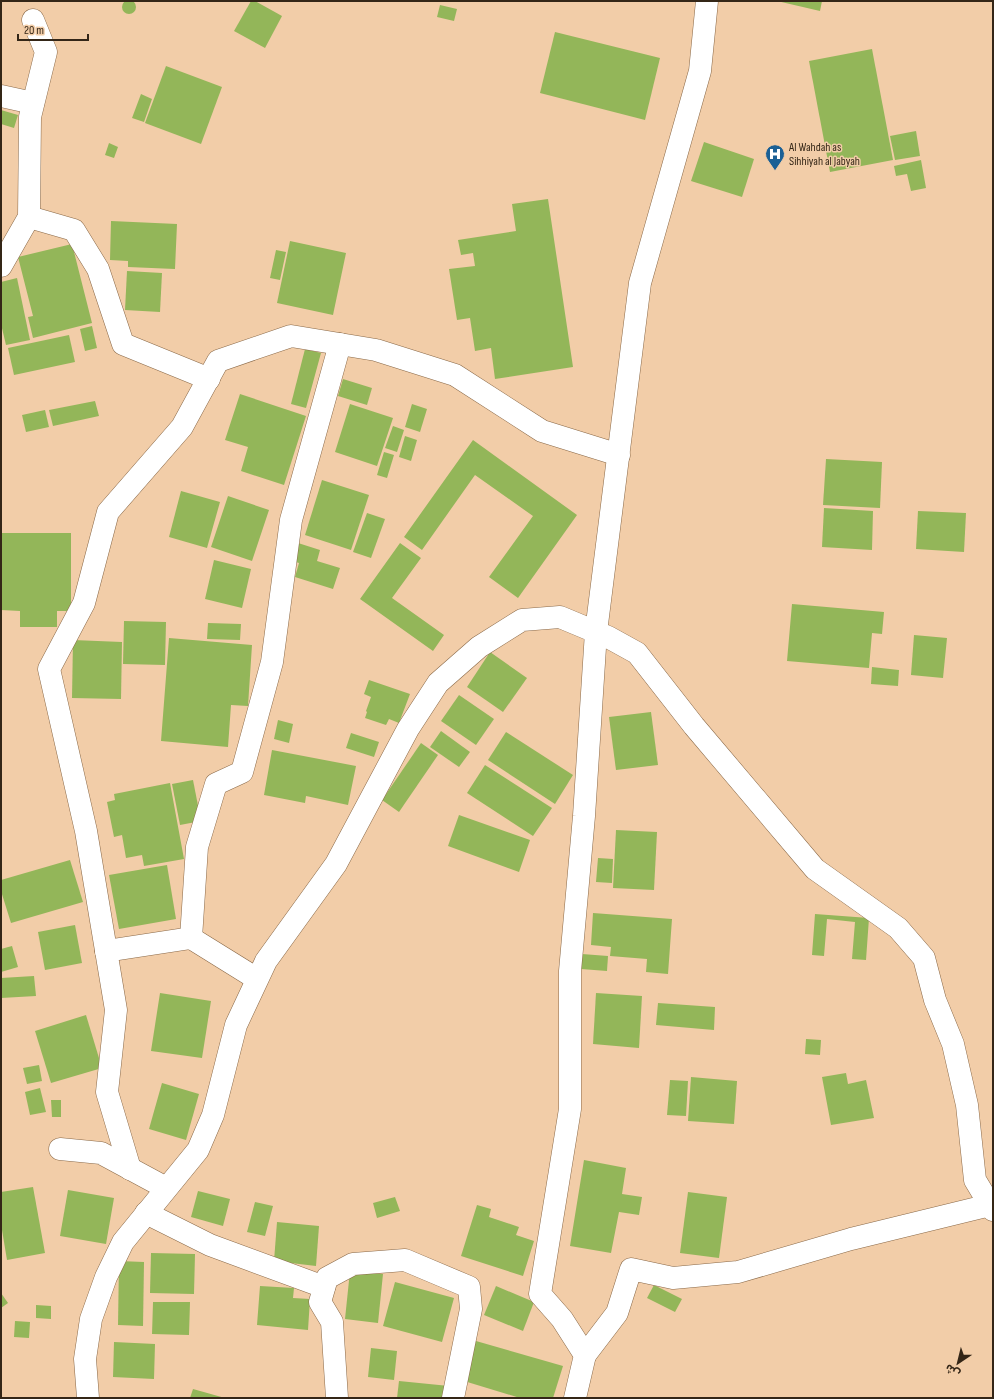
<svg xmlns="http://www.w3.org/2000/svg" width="994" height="1399" font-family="'Sofia Sans Condensed','Noto Sans Arabic',sans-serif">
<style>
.building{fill:#93b659}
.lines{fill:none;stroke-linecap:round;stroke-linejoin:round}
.minor-casing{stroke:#8a6948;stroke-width:23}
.minor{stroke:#fff;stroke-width:22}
.labels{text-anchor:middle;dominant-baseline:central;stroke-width:3;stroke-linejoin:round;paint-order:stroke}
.poi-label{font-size:12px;fill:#342617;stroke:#f2cda8;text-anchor:start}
</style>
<rect width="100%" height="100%" fill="#f2cda8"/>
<g class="building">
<circle cx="129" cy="7" r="7"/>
<path d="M 251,1 L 255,1 L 282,16 L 265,48 L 234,31 Z"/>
<path d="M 777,1 L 822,1 L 820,11 Z"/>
<path d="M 440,5 L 457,9 L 454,21 L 437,17 Z"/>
<path d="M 555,32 L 660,58 L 645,120 L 540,93 Z"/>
<path d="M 872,49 L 893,160 L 830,172 L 809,61 Z"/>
<path d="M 166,66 L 222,87 L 201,144 L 145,123 Z"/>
<path d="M 141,94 L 152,99 L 144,122 L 132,118 Z"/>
<path d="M 1,110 L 18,115 L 14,128 L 1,124 Z"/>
<path d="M 916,131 L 920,156 L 895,160 L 890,136 Z"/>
<path d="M 704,142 L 754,159 L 742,197 L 691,181 Z"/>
<path d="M 109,143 L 118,147 L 114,158 L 105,155 Z"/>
<path d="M 921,160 L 926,188 L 911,191 L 907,174 L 896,176 L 894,166 Z"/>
<path d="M 548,199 L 573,367 L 495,379 L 491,348 L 475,351 L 470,318 L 457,320 L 449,269 L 475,266 L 473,253 L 461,255 L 458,240 L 516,231 L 512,204 Z"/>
<path d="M 111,221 L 177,224 L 175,269 L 128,267 L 128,261 L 110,260 Z"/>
<path d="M 290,241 L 346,253 L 333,315 L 277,303 Z"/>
<path d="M 72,244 L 92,323 L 33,338 L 28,317 L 33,316 L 18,257 Z"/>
<path d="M 276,250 L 286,252 L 280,280 L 270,278 Z"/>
<path d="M 127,271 L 162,273 L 160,312 L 125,310 Z"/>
<path d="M 17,278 L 30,340 L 6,345 L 1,324 L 1,282 Z"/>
<path d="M 92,326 L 97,348 L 85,351 L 80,329 Z"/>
<path d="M 69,335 L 75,362 L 14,375 L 8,348 Z"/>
<path d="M 305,349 L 321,353 L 306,408 L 291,404 Z"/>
<path d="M 343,379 L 372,388 L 367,405 L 338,396 Z"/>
<path d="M 240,394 L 306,416 L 284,485 L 241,471 L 248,447 L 225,440 Z"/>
<path d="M 95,401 L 99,416 L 53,426 L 49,410 Z"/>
<path d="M 350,404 L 393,418 L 377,466 L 335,452 Z"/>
<path d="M 412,404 L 427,409 L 420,432 L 405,427 Z"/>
<path d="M 45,410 L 49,427 L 26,432 L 22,415 Z"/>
<path d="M 393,426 L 404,430 L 397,452 L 385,448 Z"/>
<path d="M 405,436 L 417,440 L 411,461 L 399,457 Z"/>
<path d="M 473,440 L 577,515 L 518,598 L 489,577 L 533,516 L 475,475 L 422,550 L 404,537 Z"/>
<path d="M 384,452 L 394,455 L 387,478 L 377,475 Z"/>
<path d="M 826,459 L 882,462 L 880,508 L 823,505 Z"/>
<path d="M 322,480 L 369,495 L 351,550 L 305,535 Z"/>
<path d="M 181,491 L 220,502 L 207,548 L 169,537 Z"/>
<path d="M 228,496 L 269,510 L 252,561 L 211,547 Z"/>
<path d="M 824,508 L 873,511 L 872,550 L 822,547 Z"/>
<path d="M 918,511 L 966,513 L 964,552 L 916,549 Z"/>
<path d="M 367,513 L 385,519 L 371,558 L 353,552 Z"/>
<path d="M 1,533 L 71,533 L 71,611 L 57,611 L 57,627 L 20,627 L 20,611 L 1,610 Z"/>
<path d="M 298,543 L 320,550 L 317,561 L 340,568 L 333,589 L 295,577 L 299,563 L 292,561 Z"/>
<path d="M 400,543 L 421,558 L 392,598 L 444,635 L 433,651 L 360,599 Z"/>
<path d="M 214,560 L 251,569 L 242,608 L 205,599 Z"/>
<path d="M 792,604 L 884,612 L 882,634 L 872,633 L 869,668 L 787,661 Z"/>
<path d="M 124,621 L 166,622 L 165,665 L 123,664 Z"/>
<path d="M 208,623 L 241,624 L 240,640 L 207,639 Z"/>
<path d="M 914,635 L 947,638 L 943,678 L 911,675 Z"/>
<path d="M 169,638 L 252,645 L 248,706 L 231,705 L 228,747 L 161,741 Z"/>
<path d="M 73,640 L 122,642 L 121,699 L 72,698 Z"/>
<path d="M 490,652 L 527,678 L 503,712 L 467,687 Z"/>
<path d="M 872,667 L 899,670 L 898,686 L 871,684 Z"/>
<path d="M 369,680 L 410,694 L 399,723 L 389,719 L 386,725 L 365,718 L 367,712 L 366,711 L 371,697 L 364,694 Z"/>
<path d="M 459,695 L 494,719 L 476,745 L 441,721 Z"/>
<path d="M 651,712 L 658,765 L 616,770 L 609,717 Z"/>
<path d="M 278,720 L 293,724 L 289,743 L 274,739 Z"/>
<path d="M 441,731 L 470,752 L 459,767 L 430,747 Z"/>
<path d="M 506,732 L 573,775 L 555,804 L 488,760 Z"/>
<path d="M 351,733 L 379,742 L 374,757 L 346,748 Z"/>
<path d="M 421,743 L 438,755 L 399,812 L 382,800 Z"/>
<path d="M 272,750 L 356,766 L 348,805 L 306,796 L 305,803 L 264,795 Z"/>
<path d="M 485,765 L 552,808 L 533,836 L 467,793 Z"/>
<path d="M 193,780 L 201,821 L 180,825 L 172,784 Z"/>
<path d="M 170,783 L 184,859 L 144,866 L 142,855 L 126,858 L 122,835 L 114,837 L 107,802 L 115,800 L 114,794 Z"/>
<path d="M 459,815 L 530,840 L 519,872 L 448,846 Z"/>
<path d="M 616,830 L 657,832 L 654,890 L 613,888 Z"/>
<path d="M 598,858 L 613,859 L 612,883 L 596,882 Z"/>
<path d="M 70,860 L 83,902 L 11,923 L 1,891 L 1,880 Z"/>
<path d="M 167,865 L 176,919 L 119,929 L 109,875 Z"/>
<path d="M 593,913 L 672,919 L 668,974 L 646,972 L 647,959 L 610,956 L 611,947 L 591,945 Z"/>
<path d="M 815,914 L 869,918 L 866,960 L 852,959 L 855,922 L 827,919 L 824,956 L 812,955 Z"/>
<path d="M 75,925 L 82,963 L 45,970 L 38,932 Z"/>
<path d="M 12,946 L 18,967 L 1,972 L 1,949 Z"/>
<path d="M 582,954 L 608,956 L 607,971 L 581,969 Z"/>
<path d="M 34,976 L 36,996 L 1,998 L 1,978 Z"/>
<path d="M 160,993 L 211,1001 L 202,1058 L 151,1051 Z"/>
<path d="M 596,993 L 642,996 L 639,1048 L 593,1044 Z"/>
<path d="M 658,1003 L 715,1007 L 714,1030 L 656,1025 Z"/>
<path d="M 86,1015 L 102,1068 L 51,1083 L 35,1031 Z"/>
<path d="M 806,1039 L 821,1040 L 820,1055 L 805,1054 Z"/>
<path d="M 39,1065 L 42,1081 L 27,1084 L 23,1068 Z"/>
<path d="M 846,1073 L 848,1084 L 866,1080 L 874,1118 L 831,1125 L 822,1077 Z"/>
<path d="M 691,1077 L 737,1081 L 734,1124 L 688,1121 Z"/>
<path d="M 670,1080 L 688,1081 L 686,1116 L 667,1115 Z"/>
<path d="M 162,1083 L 199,1094 L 186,1140 L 149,1129 Z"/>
<path d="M 40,1088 L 46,1112 L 30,1115 L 25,1092 Z"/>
<path d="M 51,1100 L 61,1100 L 61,1117 L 52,1117 Z"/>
<path d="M 584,1160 L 626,1168 L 622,1194 L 642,1197 L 639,1215 L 619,1212 L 611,1253 L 570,1246 Z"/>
<path d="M 33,1187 L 45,1253 L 7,1260 L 1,1224 L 1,1192 Z"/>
<path d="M 68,1190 L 114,1198 L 106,1244 L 60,1236 Z"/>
<path d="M 198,1191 L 230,1199 L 223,1226 L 191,1217 Z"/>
<path d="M 688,1192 L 727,1197 L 719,1258 L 680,1253 Z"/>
<path d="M 395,1197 L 400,1211 L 377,1218 L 373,1203 Z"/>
<path d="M 255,1202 L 273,1206 L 265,1236 L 247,1232 Z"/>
<path d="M 477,1205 L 491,1209 L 489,1217 L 519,1227 L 516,1235 L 534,1241 L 523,1276 L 461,1256 Z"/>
<path d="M 277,1222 L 319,1226 L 316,1266 L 274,1261 Z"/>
<path d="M 151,1253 L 195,1254 L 194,1294 L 150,1293 Z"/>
<path d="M 119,1261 L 144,1262 L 143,1326 L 118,1325 Z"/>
<path d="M 350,1271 L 383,1274 L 378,1323 L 345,1319 Z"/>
<path d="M 395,1282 L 454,1298 L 442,1342 L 383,1326 Z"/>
<path d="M 654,1285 L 682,1299 L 675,1312 L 647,1298 Z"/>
<path d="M 260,1286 L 294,1288 L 293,1298 L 310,1299 L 308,1330 L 257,1325 Z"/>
<path d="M 496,1286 L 534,1302 L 523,1331 L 484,1315 Z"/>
<path d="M 1,1293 L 8,1303 L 1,1308 Z"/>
<path d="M 153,1302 L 190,1302 L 189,1335 L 152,1334 Z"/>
<path d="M 36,1305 L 51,1306 L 51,1319 L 36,1318 Z"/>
<path d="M 15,1321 L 30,1322 L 29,1338 L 14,1337 Z"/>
<path d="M 476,1341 L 563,1366 L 553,1398 L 520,1398 L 464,1381 Z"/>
<path d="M 114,1342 L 155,1344 L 154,1379 L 113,1377 Z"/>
<path d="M 371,1348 L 397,1351 L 394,1380 L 368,1377 Z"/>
<path d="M 399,1381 L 449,1386 L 448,1398 L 397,1398 Z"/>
<path d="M 193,1389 L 225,1398 L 190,1398 Z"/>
</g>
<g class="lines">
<defs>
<g id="minor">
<path d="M 1,96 L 33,103"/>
<path d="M 29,217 L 74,230 L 98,269 L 123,344 L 209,379"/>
<path d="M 1,266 L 29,217 L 30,117 L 46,52 L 33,20"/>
<path d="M 191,938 L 257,979"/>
<path d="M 106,951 L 191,938 L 197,847 L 216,784 L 242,772 L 272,662 L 291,520 L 340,344"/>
<path d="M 60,1149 L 101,1153 L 166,1188"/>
<path d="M 130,1169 L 107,1092 L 116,1010 L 86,831 L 49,669 L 84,603 L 108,512 L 182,427 L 218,361 L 291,336 L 376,350 L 455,375 L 542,431 L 619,455"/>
<path d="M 146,1213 L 210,1245 L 324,1287"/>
<path d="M 585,1355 L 617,1313 L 631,1269 L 673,1278 L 738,1272 L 851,1239 L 990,1205"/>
<path d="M 88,1398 L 85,1359 L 91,1319 L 106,1277 L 123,1242 L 198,1150 L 213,1115 L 236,1025 L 266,961 L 336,864 L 408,729 L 438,683 L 479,647 L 522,620 L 560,617 L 608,637 L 637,653 L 694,726 L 815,869 L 898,928 L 924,958 L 935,1000 L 953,1044 L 967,1105 L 975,1180 L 993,1210"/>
<path d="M 337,1398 L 332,1322 L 320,1302 L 327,1278 L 353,1264 L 405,1260 L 469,1287 L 471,1309 L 453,1398"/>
<path d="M 575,1398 L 585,1355 L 562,1319 L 540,1294 L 570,1109 L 570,971 L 584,816 L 596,632 L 640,283 L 700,71 L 707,1"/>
</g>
</defs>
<use href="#minor" class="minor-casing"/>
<use href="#minor" class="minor"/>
</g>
<defs>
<symbol id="hospital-pin" viewBox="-11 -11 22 30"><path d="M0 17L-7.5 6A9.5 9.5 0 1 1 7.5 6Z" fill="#1b6095" stroke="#f2cda8"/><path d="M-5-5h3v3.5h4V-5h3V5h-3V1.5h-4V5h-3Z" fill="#fff"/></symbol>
</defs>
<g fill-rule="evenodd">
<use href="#hospital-pin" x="764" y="143" width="22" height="30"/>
</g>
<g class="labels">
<g class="poi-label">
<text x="789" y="147">Al Wahdah as<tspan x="789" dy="14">Sihhiyah al Jabyah</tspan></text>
</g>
</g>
<rect width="994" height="1399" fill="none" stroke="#342617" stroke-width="4"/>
<g transform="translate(958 1363) rotate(215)" stroke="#f2cda8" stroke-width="3" paint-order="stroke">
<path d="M0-3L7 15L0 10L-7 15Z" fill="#342617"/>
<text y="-6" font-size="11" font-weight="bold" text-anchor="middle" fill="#342617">ش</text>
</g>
<path d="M18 34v6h70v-6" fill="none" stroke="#342617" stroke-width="2"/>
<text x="24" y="34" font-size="12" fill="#342617" stroke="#f2cda8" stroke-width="3" paint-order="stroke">20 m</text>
</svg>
